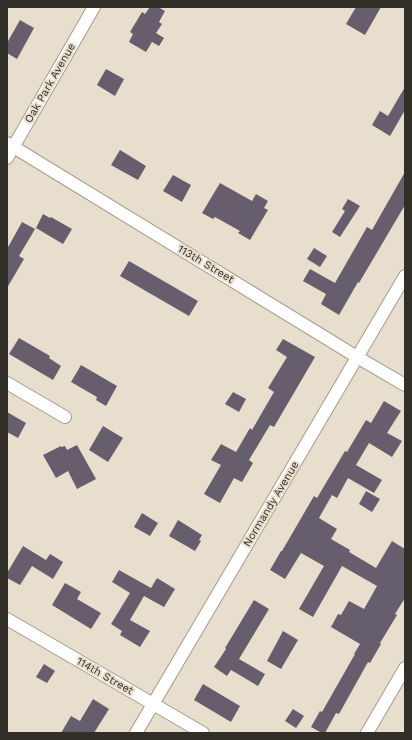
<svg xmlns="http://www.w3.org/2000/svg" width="412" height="740" font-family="'Work Sans',sans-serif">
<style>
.building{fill:#665e6d}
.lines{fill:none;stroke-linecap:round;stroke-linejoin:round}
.minor-casing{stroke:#a59c8d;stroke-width:14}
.minor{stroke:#fff;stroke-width:12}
.labels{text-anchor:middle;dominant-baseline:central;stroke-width:4;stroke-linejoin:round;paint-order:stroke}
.street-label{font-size:11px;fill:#322e28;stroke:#e8dece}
</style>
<rect width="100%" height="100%" fill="#e8dece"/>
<g class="building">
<path d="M 150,7 L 158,7 L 165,11 L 159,22 L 162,24 L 156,33 L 164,38 L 159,46 L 152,42 L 146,52 L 129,42 L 133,34 L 130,32 L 142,12 L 145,14 Z"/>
<path d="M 356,7 L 381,7 L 365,35 L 346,24 Z"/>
<path d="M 20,20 L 34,28 L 17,59 L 7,53 L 7,43 Z"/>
<path d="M 106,69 L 124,79 L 115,96 L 97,85 Z"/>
<path d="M 405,87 L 405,110 L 390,136 L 372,125 L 380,111 L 388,116 Z"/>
<path d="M 120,150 L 146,166 L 138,180 L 111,165 Z"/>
<path d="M 405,172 L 405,205 L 359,283 L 358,282 L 339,315 L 321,304 L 326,294 L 303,281 L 310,269 L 335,283 L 367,227 L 372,230 Z"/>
<path d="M 173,175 L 191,185 L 182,202 L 163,191 Z"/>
<path d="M 220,183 L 252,201 L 256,194 L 268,201 L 264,208 L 268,210 L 250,240 L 238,233 L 240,231 L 215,217 L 213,219 L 202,213 Z"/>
<path d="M 348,199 L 360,206 L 340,237 L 332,232 L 345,211 L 342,209 Z"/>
<path d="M 43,214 L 50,218 L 51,217 L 72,229 L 63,244 L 36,228 Z"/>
<path d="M 22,222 L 35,229 L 19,256 L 24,259 L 7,288 L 7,249 Z"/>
<path d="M 314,248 L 327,256 L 320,267 L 307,259 Z"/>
<path d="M 129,261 L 198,301 L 189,316 L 120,276 Z"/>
<path d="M 19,338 L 50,356 L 49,358 L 61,366 L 53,380 L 9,354 Z"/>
<path d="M 283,339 L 315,357 L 274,427 L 270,425 L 249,460 L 253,463 L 242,482 L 234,478 L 220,503 L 204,494 L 221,465 L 211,460 L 221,444 L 236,452 L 250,428 L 252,430 L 274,392 L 268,388 L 287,357 L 276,350 Z"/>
<path d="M 81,365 L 117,386 L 106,406 L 96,400 L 97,397 L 71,382 Z"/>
<path d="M 233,392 L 246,399 L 239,412 L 225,404 Z"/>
<path d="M 384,401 L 401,411 L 387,433 L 402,441 L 392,457 L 369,443 L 356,465 L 382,480 L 374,493 L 348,478 L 337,498 L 332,495 L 319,518 L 337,529 L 331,539 L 350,550 L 349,552 L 376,568 L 392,541 L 405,549 L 405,598 L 395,614 L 397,615 L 380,643 L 381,644 L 370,663 L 368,662 L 339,714 L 336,713 L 325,733 L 322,733 L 311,727 L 320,711 L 322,712 L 355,654 L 354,654 L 360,644 L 331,627 L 338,614 L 341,615 L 349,601 L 364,609 L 377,586 L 342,566 L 313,617 L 299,609 L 324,566 L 301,553 L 285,579 L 270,570 L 281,551 L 282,551 L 314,496 L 317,498 L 345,451 L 347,452 L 366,420 L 371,423 Z"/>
<path d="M 7,412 L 26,423 L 18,438 L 7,432 Z"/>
<path d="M 103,426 L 123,438 L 108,462 L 89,450 Z"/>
<path d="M 77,445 L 96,479 L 77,489 L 68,471 L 56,478 L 43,455 L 61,446 L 61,447 L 65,446 L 67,450 Z"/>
<path d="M 366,491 L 380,499 L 372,512 L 359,504 Z"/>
<path d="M 142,513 L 158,523 L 150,536 L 134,527 Z"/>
<path d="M 178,520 L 202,535 L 199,540 L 201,541 L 195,551 L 169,536 Z"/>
<path d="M 23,546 L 46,560 L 50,554 L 63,562 L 53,579 L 32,566 L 20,585 L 7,578 L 7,573 Z"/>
<path d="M 119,570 L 151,588 L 157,578 L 175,589 L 164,607 L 144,596 L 130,620 L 150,631 L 140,647 L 120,635 L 122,631 L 111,624 L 130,593 L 112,582 Z"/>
<path d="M 65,583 L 81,592 L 77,599 L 101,613 L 91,629 L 52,605 Z"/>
<path d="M 254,600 L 269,609 L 239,659 L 265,674 L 258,686 L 231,670 L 227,676 L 214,667 L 226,649 L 225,648 Z"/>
<path d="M 283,631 L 298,640 L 281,669 L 267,661 Z"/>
<path d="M 44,664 L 55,671 L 47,683 L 36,677 Z"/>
<path d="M 203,684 L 240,706 L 231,722 L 194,700 Z"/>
<path d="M 93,699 L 109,709 L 94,733 L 61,733 L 71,716 L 80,721 Z"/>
<path d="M 293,709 L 304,716 L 296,728 L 285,721 Z"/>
</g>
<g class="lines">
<defs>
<g id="minor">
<path d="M 7,143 L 357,357 L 405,385"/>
<path d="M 7,158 L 94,7"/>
<path d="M 7,383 L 65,417"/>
<path d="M 7,619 L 203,733"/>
<path d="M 136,733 L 405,276"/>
<path d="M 367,733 L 405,668"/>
</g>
</defs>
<use href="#minor" class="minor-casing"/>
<use href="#minor" class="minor"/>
</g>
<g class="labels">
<g class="street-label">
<text transform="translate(50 83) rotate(-60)">Oak Park Avenue</text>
<text transform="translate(206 264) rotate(31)">113th Street</text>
<text transform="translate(271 504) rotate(-59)">Normandy Avenue</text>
<text transform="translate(105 676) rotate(30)">114th Street</text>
</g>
</g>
<rect width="412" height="740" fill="none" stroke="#322e28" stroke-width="16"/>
</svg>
